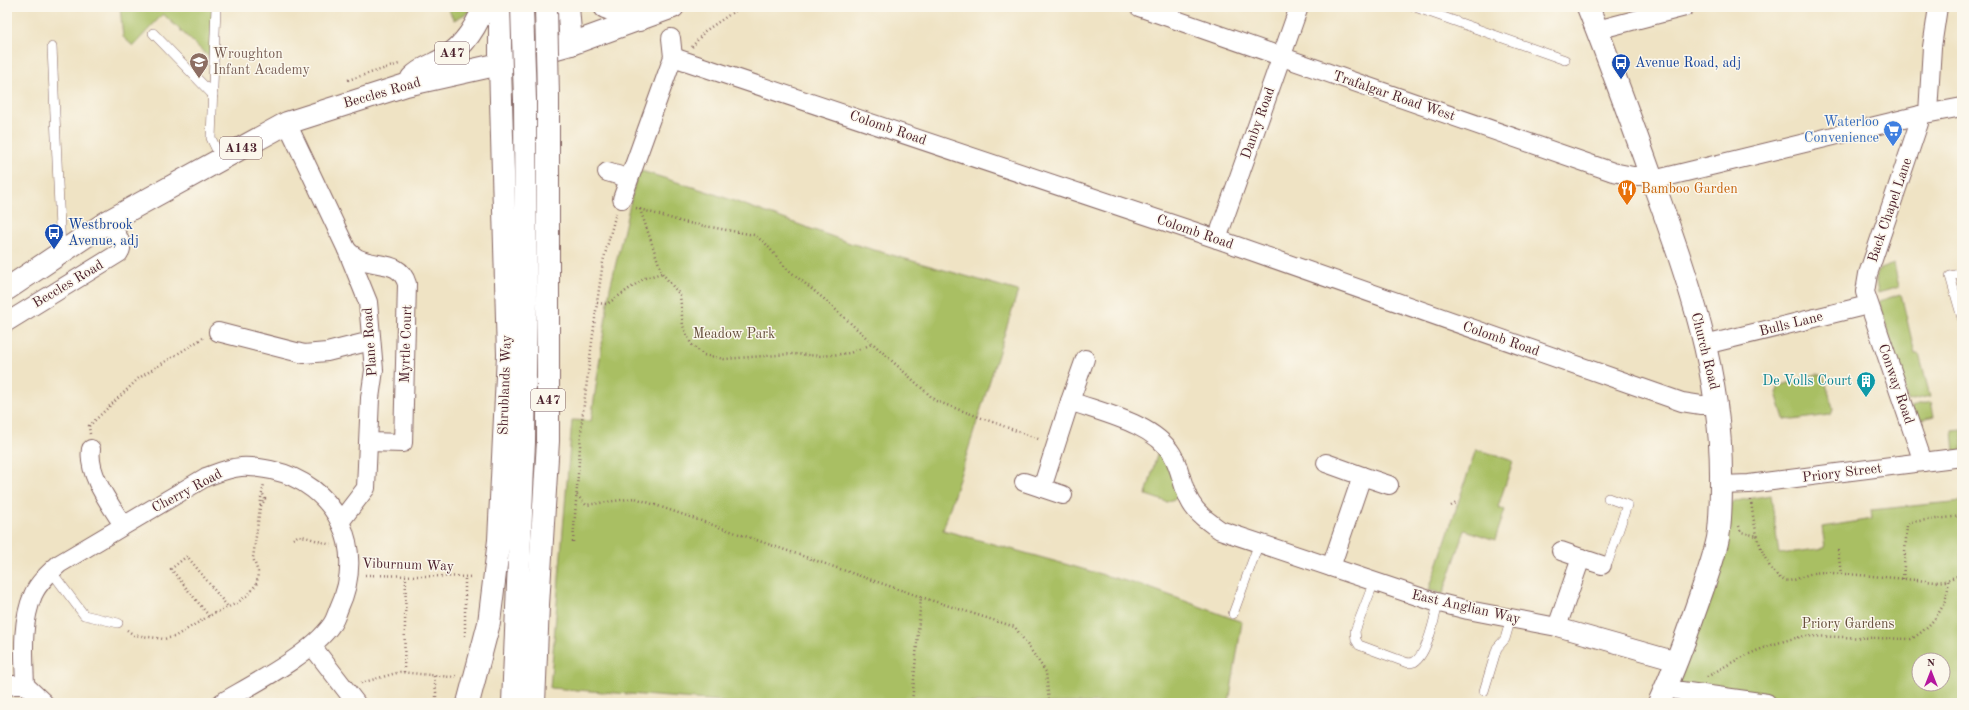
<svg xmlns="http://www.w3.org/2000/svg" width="1969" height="710" font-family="'Old Standard TT',serif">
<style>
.green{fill:#a9bf64;stroke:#7a6f48;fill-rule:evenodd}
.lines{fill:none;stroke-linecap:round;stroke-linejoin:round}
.service-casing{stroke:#846461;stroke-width:10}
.minor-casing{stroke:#846461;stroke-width:20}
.tertiary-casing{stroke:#846461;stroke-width:24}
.secondary-casing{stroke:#846461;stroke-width:24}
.trunk-casing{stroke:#846461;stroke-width:24}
.path{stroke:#846461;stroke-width:2.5;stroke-dasharray:1 3;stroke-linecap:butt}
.service{stroke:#fff;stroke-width:9}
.minor{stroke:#fff;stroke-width:18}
.tertiary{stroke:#fff;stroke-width:22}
.secondary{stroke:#fff;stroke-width:22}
.trunk{stroke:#fff;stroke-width:22}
.trunk-bridge-casing{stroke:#846461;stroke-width:24;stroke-linecap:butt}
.trunk-bridge{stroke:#fff;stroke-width:22}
.labels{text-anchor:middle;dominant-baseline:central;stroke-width:3;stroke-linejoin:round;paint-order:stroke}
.shield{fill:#fbf7ec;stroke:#7f6065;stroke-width:1}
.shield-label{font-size:13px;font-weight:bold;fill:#4a1f2b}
.education-label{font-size:14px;fill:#785e54;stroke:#fbf7ec;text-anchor:start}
.transit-label{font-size:14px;fill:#164399;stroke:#fbf7ec;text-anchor:start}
.street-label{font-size:14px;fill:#4a1f2b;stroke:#fbf7ec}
.shop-label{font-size:14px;fill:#366cbe;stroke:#fbf7ec;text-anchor:end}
.food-label{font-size:14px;fill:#c56008;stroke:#fbf7ec;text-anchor:start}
.park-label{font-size:14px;fill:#664f3c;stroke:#fbf7ec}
.culture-label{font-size:14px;fill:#0d838f;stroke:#fbf7ec;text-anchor:end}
</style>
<rect width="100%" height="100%" fill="#fbf7ec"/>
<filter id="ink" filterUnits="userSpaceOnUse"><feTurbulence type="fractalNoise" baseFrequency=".025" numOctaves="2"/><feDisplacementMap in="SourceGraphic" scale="8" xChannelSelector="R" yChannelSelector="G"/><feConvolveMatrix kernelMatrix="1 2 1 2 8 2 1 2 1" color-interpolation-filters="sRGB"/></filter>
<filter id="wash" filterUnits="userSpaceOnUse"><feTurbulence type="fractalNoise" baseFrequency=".012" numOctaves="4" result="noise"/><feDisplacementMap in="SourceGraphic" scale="16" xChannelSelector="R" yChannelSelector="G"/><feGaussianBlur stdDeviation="0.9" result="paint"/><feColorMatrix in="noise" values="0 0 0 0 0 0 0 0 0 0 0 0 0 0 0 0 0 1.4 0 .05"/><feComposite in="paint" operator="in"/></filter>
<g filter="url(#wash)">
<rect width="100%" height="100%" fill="#efe3c4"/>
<g class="green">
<path d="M 120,7 L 213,7 L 210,58 L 163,14 L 133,46 L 123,37 Z"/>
<path d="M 447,7 L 473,7 L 473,10 L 454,20 Z"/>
<path d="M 638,170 L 709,192 L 850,243 L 1018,291 L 943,530 L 1147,587 L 1242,622 L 1229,703 L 721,703 L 721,701 L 550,688 L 572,420 L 591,421 L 610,288 Z"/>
<path d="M 1894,264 L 1899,287 L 1878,293 L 1876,282 L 1877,270 Z"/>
<path d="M 1901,294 L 1915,354 L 1919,354 L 1930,396 L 1908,401 L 1879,301 Z"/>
<path d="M 1817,374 L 1824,377 L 1833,408 L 1832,413 L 1829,415 L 1793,420 L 1784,419 L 1776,393 L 1779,386 Z"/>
<path d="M 1931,402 L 1934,416 L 1916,421 L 1911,407 Z"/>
<path d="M 1962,430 L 1962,451 L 1955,452 L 1953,431 Z"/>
<path d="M 1159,447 L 1183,495 L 1167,502 L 1146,495 Z"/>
<path d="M 1476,449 L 1513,461 L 1498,507 L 1505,510 L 1495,540 L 1465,530 L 1443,594 L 1429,590 Z"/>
<path d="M 1771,495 L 1779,554 L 1825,548 L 1822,527 L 1872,519 L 1871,510 L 1962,501 L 1962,703 L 1738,703 L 1678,693 L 1681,676 L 1732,503 L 1741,500 ZM 1919,660 L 1943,660 L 1943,684 L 1919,684 Z"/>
</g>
</g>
<g filter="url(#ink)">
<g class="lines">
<defs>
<g id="service">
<path d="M 216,7 L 211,138 L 221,159"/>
<path d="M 1415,7 L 1565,60"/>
<path d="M 153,33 L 213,95"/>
<path d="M 52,47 L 61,251"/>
<path d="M 1962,273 L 1950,276 L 1962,318"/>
<path d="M 1602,565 L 1608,562 L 1627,505 L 1608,498"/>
<path d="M 51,571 L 84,615 L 118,623"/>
<path d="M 1374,582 L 1355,631 L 1356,640 L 1359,645 L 1405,662 C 1408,663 1411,663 1414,662 C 1427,655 1435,617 1438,603"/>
<path d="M 1233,614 L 1259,543"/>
<path d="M 1484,691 L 1497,648 L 1505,639 L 1511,618"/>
</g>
<g id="minor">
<path d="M 1139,7 L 1613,172 L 1633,176 L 1651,176"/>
<path d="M 1597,30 L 1685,7"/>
<path d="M 673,57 L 1217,239 L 1682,402 L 1701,405 L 1717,405"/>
<path d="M 1928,113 L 1932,47 L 1938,7"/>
<path d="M 1920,115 L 1919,123 L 1868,274 L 1865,292 L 1923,462"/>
<path d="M 287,123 L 347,250 L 368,302 L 374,370 L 370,398 L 366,488 L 340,522"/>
<path d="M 607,172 L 628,178"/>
<path d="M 1653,180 L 1920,115 L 1962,107"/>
<path d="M 622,199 L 673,57 L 671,38"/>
<path d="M 1217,239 L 1299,7"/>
<path d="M 347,250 C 350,253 354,256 357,258 C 376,268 400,259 407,284 L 403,443 L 369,442"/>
<path d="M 7,322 L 119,253 C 126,243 114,231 107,222"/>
<path d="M 218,332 L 304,354 L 327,352 L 371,341"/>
<path d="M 1713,343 L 1868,305"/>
<path d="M 1070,401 L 1085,359"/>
<path d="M 91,449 C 87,474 110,504 123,525"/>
<path d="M 1326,463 L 1362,476"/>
<path d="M 1024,482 L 1042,488"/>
<path d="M 1721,485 L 1749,484 L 1962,457"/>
<path d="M 1063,495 L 1042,488 L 1070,401 C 1102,413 1153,423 1172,454 C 1181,469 1182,488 1191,503 C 1198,515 1209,522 1220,530 L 1432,601 L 1468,610 L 1557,627 L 1677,661"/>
<path d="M 1581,558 L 1602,565"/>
<path d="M 1331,567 L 1362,476 L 1389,485"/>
<path d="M 1557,627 L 1581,558 L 1561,551"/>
<path d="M 312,646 L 356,703"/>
<path d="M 25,685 C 24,656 21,623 33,595 C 38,583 49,573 59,564 L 206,477 C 217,473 228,468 241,467 C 251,466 261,468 271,470 C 336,484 367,548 339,608 C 337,613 335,620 332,624 C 311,655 253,684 221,703"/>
<path d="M 7,687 L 12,685 L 25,685 L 44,703"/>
<path d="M 1666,688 L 1681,691 L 1767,703"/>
</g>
<path id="tertiary" d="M 468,703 L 489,623 L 499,540 L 508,355 L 500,64"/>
<path id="secondary" d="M 1588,7 C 1611,65 1632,123 1653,182 C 1688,279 1722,374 1721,479 C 1721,499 1721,519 1718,538 C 1713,562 1704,585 1696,608 C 1685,640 1673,672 1659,703"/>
<g id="trunk">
<path d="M 568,7 L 571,44"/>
<path d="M 605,7 L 639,20"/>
<path d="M 500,64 L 500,7"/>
<path d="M 412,78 C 421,69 425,69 436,63 C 460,52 474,32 484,7"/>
<path d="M 7,289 L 107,222 L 287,123 L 406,85 L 500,64 L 571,44 L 673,7"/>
<path d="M 513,703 L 524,442 L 526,301 L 525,100"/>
<path d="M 534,703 L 538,605 L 548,441 L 548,96"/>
</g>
</defs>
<use href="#service" class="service-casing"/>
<use href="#minor" class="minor-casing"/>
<use href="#tertiary" class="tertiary-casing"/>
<use href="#secondary" class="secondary-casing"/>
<use href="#trunk" class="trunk-casing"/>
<g class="path">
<path d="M 692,47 L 705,31 L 741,7"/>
<path d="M 348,80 L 399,64"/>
<path d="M 636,208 L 683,222 L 754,235 L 765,243 L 786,268 L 824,299 L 936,401 L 1041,440"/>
<path d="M 640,209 L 662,273 L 680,295 L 683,326 L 691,344 L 704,355 L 724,359 L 791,354 L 822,356 L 850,353 L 872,344"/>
<path d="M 597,303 L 607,304 L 645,278 L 662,273"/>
<path d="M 90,434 L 89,426 L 139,378 L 203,338"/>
<path d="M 577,495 L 586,505 L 635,498 L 921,597 L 912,703"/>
<path d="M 261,498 L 264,484"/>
<path d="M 1751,500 C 1753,522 1761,564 1780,578 C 1791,586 1803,574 1815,573 C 1824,571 1835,574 1845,574 C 1875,576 1906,579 1936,582 L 1945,581 L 1962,574"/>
<path d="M 261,506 L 265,499 L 262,492"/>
<path d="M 1451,506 L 1458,502"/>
<path d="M 1739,526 L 1741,532 L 1757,536"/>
<path d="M 293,539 L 299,535 L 331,545"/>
<path d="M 573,542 L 582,420 L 597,303 L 603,262 L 616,213"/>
<path d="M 1838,550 L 1841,574"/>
<path d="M 365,575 L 476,577"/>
<path d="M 1903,579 L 1907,525 L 1910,522 L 1962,516"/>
<path d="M 921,597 L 1015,627 L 1046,672 L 1049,703"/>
<path d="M 209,616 L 171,569 L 187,556 L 228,607"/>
<path d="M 127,630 L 134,635 L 164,639 L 174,637 L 209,616 L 237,603 L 250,593 L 257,583 L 258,572 L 253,558 L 261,500"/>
<path d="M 465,636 L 465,577"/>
<path d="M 404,672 L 406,576"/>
<path d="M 434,676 L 436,692 L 436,703"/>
<path d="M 1707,677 C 1737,658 1769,643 1805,636 L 1911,639 C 1931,628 1950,604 1948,580"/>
<path d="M 361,683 L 400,672 L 451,677 L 456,676"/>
</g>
<use href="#service" class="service"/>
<use href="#minor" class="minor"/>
<use href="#tertiary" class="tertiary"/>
<use href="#secondary" class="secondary"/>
<use href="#trunk" class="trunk"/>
<defs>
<g id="trunk-bridge">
<path d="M 522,7 L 525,100"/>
<path d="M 546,7 L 548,96"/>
</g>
</defs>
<use href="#trunk-bridge" class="trunk-bridge-casing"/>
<use href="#trunk-bridge" class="trunk-bridge"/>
</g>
</g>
<defs>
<symbol id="school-pin" viewBox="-11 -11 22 30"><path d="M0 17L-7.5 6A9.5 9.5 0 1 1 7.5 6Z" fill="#8d6e63" stroke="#fbf7ec"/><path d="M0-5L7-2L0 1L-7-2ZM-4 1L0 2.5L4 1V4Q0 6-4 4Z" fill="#fff"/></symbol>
<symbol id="bus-pin" viewBox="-11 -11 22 30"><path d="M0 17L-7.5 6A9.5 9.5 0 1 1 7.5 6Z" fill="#1a4fb4" stroke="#fbf7ec"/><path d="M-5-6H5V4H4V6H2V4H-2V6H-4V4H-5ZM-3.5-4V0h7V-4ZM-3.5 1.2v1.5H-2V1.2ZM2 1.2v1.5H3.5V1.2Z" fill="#fff"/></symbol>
<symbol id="supermarket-pin" viewBox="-11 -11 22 30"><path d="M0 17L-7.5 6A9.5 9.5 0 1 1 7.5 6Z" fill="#3f7fe0" stroke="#fbf7ec"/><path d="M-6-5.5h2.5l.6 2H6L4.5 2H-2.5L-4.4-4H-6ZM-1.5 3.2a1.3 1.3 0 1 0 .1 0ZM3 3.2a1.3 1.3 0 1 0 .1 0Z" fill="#fff"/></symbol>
<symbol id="restaurant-pin" viewBox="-11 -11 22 30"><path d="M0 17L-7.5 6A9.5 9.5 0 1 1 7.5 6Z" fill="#e8710a" stroke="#fbf7ec"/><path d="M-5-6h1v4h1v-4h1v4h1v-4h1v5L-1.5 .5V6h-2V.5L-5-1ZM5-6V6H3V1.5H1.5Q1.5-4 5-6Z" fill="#fff"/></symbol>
<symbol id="building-pin" viewBox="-11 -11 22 30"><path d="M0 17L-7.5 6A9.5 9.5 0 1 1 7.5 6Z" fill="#0f9aa8" stroke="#fbf7ec"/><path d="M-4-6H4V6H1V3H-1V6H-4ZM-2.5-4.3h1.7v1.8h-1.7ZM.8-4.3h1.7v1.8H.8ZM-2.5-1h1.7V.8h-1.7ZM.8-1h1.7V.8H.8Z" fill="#fff"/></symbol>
</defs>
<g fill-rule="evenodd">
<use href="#school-pin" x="188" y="51" width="22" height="30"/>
<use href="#bus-pin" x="1610" y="52" width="22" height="30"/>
<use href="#supermarket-pin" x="1882" y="119" width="22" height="30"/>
<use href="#restaurant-pin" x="1616" y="178" width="22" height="30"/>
<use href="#bus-pin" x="43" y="222" width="22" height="30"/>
<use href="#building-pin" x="1855" y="370" width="22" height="30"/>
</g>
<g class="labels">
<g class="shield">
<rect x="435" y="42" width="34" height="22" rx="3"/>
<rect x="220" y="137" width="42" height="22" rx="3"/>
<rect x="531" y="389" width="34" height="22" rx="3"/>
</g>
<g class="shield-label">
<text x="452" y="53">A47</text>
<text x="241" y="148">A143</text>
<text x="548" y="400">A47</text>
</g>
<g class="education-label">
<text x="213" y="54">Wroughton<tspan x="213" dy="16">Infant Academy</tspan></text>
</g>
<g class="transit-label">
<text x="1635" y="63">Avenue Road, adj</text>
<text x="68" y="225">Westbrook<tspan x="68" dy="16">Avenue, adj</tspan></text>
</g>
<g class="street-label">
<text transform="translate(382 93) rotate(-16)">Beccles Road</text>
<text transform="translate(1394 96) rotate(19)">Trafalgar Road West</text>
<text transform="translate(1258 123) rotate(-70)">Danby Road</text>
<text transform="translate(888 128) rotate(19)">Colomb Road</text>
<text transform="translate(1890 210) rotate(-71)">Back Chapel Lane</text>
<text transform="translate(1195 232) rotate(19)">Colomb Road</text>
<text transform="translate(68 284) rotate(-31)">Beccles Road</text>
<text transform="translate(1791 324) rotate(-14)">Bulls Lane</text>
<text transform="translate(1501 339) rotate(19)">Colomb Road</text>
<text transform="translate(370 342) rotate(-94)">Plane Road</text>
<text transform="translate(406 344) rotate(-88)">Myrtle Court</text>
<text transform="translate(1705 351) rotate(76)">Church Road</text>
<text transform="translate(1896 384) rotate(71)">Conway Road</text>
<text transform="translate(505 385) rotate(-88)">Shrublands Way</text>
<text transform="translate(1842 473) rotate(-7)">Priory Street</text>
<text transform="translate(187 491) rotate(-28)">Cherry Road</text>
<text transform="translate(408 565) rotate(2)">Viburnum Way</text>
<text transform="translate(1466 607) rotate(13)">East Anglian Way</text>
</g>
<g class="shop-label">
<text x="1879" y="122">Waterloo<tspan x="1879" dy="16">Convenience</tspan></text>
</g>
<g class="food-label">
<text x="1641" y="189">Bamboo Garden</text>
</g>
<g class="park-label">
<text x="734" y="334">Meadow Park</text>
<text x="1848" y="624">Priory Gardens</text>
</g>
<g class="culture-label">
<text x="1852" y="381">De Volls Court</text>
</g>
</g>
<rect width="1969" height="710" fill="none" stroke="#fbf7ec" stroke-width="24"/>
<g transform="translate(1931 672)"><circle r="19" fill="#fbf7ec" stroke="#b4a19f"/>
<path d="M0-3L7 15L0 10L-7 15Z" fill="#b5179e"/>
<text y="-6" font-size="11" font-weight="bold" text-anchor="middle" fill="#4a1f2b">N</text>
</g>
</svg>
